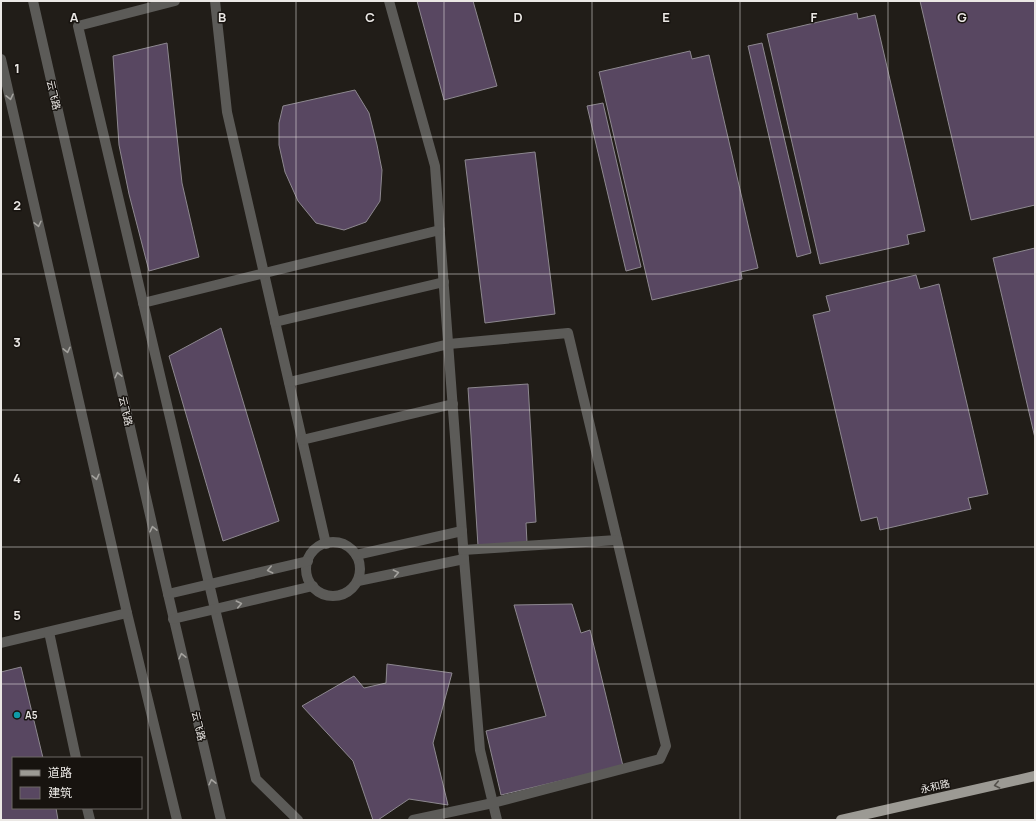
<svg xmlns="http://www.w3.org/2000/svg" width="1036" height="821" font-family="Manrope,'Noto Sans SC',sans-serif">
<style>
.building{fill:#584761;stroke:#8d888f}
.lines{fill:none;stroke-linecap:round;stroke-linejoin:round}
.minor{stroke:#5c5b58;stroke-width:10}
.major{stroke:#9c9a94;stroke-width:10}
.oneway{stroke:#a4a29e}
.oneway2{stroke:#53504b}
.grid{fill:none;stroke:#ebe8e5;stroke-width:1;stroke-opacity:0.55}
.culture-dot{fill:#0f9aa8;stroke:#17130f;stroke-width:1.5}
.labels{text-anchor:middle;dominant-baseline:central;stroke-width:3;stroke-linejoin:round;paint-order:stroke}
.street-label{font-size:10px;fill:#ebe8e5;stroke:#17130f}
.poi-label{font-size:10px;font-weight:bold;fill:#ebe8e5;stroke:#17130f;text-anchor:start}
.grid-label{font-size:13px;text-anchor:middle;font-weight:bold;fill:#ebe8e5;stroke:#17130f;stroke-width:3;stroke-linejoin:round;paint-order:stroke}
</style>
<rect width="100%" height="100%" fill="#211d18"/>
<g class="building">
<path d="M 417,1 L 473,1 L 497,86 L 444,100 Z"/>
<path d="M 920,1 L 1035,1 L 1035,205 L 971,220 Z"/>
<path d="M 857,13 L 858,19 L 875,15 L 925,231 L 907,235 L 909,244 L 820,264 L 767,34 Z"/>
<path d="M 167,43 L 182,183 L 199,257 L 149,271 L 129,194 L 119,145 L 113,56 Z"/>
<path d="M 762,43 L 811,253 L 797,257 L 748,46 Z"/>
<path d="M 690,51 L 692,59 L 709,55 L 758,268 L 741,272 L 742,279 L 652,300 L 599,72 Z"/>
<path d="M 355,90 L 369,113 L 377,145 L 382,170 L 380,201 L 366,222 L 344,230 L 316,223 L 298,201 L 285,172 L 279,145 L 279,123 L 283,106 Z"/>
<path d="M 603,103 L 641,267 L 626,271 L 587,106 Z"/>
<path d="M 535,152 L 555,314 L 485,323 L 465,160 Z"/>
<path d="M 1035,248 L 1035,438 L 993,258 Z"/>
<path d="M 916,275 L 920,289 L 939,284 L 988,494 L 968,498 L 971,509 L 880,530 L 877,517 L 861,521 L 813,315 L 830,311 L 826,296 Z"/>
<path d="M 221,328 L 279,521 L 223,541 L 169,356 Z"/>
<path d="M 528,384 L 536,522 L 526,523 L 527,543 L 478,546 L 468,388 Z"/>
<path d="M 572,604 L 581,633 L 590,630 L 623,766 L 501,795 L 486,731 L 546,716 L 514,605 Z"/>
<path d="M 387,664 L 452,673 L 433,743 L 448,805 L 409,799 L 378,820 L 373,820 L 353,761 L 302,706 L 354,676 L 364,688 L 386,683 Z"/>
<path d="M 21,667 L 43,758 L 13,758 L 13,808 L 56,808 L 58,820 L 1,820 L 1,672 Z"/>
</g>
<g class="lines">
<g class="minor">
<path d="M 33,1 L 168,594 L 221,820"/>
<path d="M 175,1 L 78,26 L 215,609 L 256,779 L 298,820"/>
<path d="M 215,1 L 227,112 L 326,544"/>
<path d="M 389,1 L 435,166 L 464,559 L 480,750 L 497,820"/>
<path d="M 1,59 L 127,613 L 177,820"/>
<path d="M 143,303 L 440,230"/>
<path d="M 275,322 L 444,282"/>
<path d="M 289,382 L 449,344 L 568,333 L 666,746 L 660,759 L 493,803 L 413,820"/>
<path d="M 302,440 L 453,404"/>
<circle cx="333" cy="569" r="27"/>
<path d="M 463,550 L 617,540"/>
<path d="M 356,555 L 462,531"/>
<path d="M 358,581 L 464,559"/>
<path d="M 168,594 L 308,561"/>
<path d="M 173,619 L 313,586"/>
<path d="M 49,632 L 76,758"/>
<path d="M 1,643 L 127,613"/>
<path d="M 87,808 L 90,820"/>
</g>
<path class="major" d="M 841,820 L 1035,776"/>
</g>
<defs><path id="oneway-chevron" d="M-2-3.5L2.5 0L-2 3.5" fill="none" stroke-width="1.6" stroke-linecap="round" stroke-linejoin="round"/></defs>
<g class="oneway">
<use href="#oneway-chevron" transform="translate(10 97) rotate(77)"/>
<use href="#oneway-chevron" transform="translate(38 224) rotate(77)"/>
<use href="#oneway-chevron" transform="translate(67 350) rotate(77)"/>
<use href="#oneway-chevron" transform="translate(118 375) rotate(-103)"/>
<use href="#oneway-chevron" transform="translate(96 477) rotate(77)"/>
<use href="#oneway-chevron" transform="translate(153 529) rotate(-103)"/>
<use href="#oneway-chevron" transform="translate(270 570) rotate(167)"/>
<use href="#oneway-chevron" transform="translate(396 573) rotate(-12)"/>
<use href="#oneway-chevron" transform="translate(239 604) rotate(-13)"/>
<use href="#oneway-chevron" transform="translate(182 656) rotate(-103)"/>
<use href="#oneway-chevron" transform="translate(212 782) rotate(-103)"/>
</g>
<use class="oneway2" href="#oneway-chevron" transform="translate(997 785) rotate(167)"/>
<path class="grid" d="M 148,1 L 148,820M 296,1 L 296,820M 444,1 L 444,820M 592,1 L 592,820M 740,1 L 740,820M 888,1 L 888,820M 1,137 L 1035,137M 1,274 L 1035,274M 1,410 L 1035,410M 1,547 L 1035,547M 1,684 L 1035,684"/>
<circle class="culture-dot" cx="17" cy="715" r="4"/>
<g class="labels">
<g class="street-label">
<text transform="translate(54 95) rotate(77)">云飞路</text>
<text transform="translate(126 411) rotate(77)">云飞路</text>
<text transform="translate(199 726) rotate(77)">云飞路</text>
<text transform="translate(935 786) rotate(-13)">永和路</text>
</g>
<g class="poi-label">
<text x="25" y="715">A5</text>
</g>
</g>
<g class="grid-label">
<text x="74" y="22">A</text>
<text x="222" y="22">B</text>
<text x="370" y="22">C</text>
<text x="518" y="22">D</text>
<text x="666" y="22">E</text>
<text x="814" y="22">F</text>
<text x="962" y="22">G</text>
<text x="17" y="73">1</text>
<text x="17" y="210">2</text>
<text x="17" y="347">3</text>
<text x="17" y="483">4</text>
<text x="17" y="620">5</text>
</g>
<rect width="1036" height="821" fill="none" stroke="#ebe8e5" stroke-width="4"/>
<rect x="12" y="757" width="130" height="52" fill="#17130f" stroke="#6c6865"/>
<rect x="20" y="770" width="20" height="6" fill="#9c9a94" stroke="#6c6865"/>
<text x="48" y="777" font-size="12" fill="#ebe8e5">道路</text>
<rect x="20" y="787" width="20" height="12" fill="#584761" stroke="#6c6865"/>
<text x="48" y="797" font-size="12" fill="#ebe8e5">建筑</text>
</svg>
